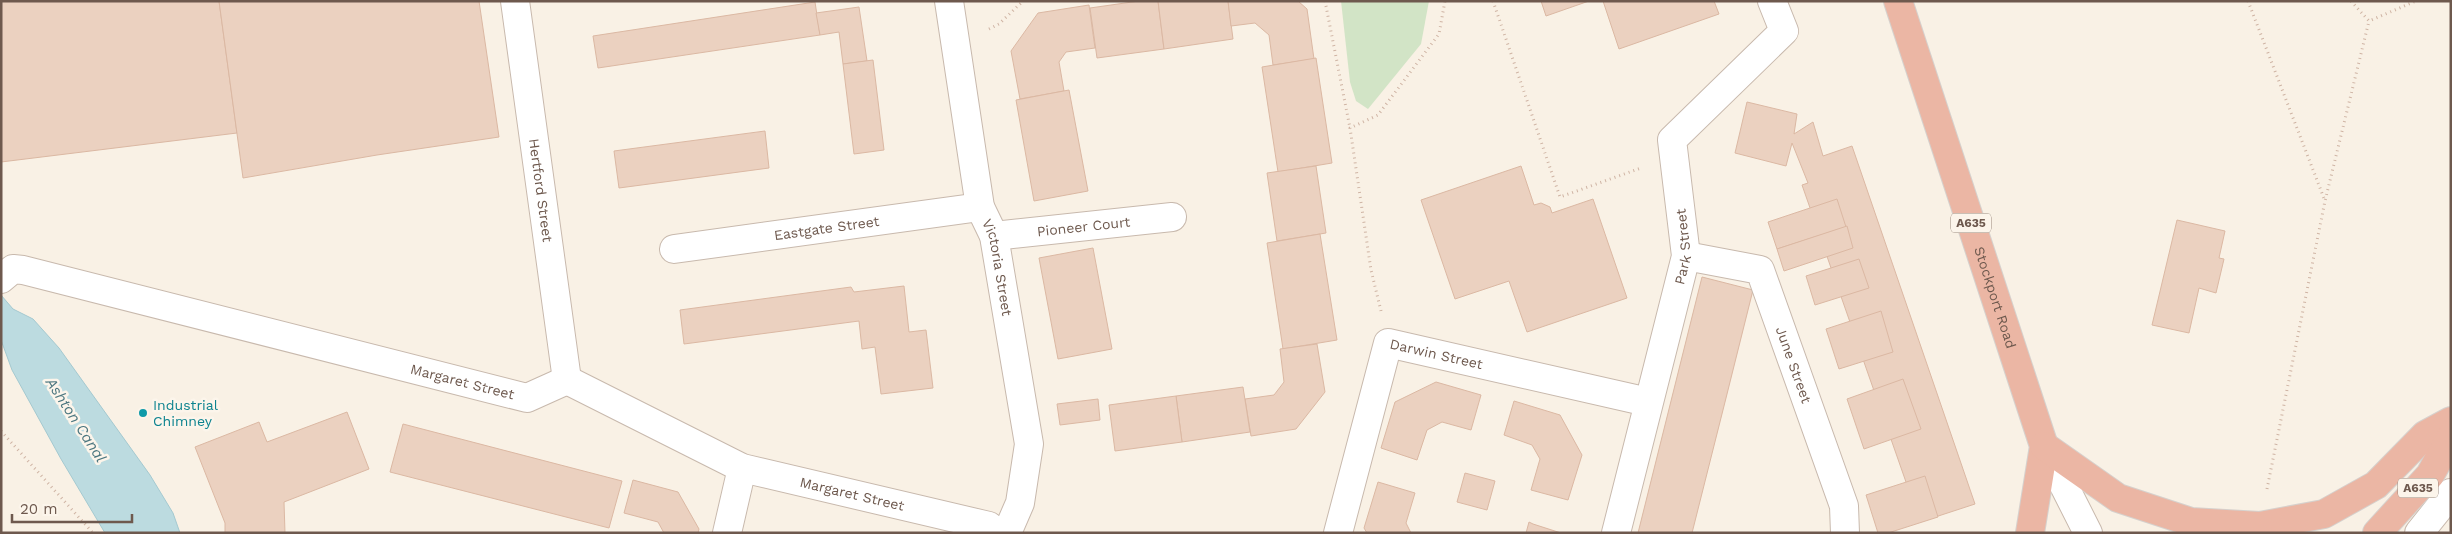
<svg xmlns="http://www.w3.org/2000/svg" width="2452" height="534" font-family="'Work Sans',sans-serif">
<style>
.green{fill:#d2e4c6}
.water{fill:#bcdbe0;stroke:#a4c9d0}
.building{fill:#ebd1c0;stroke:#dbb8a3}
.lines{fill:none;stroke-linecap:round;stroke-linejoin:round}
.minor-casing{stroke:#c8b9ad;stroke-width:30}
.highway-casing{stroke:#d6d1cd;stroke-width:30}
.path{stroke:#cfb4a4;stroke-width:3;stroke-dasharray:1 4;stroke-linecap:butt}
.minor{stroke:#fff;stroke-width:28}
.highway{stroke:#ebb6a4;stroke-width:28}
.culture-dot{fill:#0f9aa8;stroke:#fcf5eb;stroke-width:2}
.labels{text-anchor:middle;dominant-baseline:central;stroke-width:5;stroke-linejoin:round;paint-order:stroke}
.shield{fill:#fcf5eb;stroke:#99887d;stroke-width:1}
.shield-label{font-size:12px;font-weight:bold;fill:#6e594e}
.street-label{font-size:14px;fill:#6e594e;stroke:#fcf5eb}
.culture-label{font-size:14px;fill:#0d838f;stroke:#fcf5eb;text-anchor:start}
.water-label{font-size:15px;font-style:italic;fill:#4b767f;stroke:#fcf5eb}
</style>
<rect width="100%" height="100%" fill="#f9f1e5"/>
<path class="green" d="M 1341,1 L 1429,1 L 1421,44 L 1368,109 L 1356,101 L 1350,82 Z"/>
<path class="water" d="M 1,295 L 13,309 L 33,319 L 59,348 L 150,475 L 173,513 L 180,533 L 105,533 L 61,459 L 12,370 L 1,340 Z"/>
<g class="building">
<path d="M 1,1 L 219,1 L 237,133 L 1,162 Z"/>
<path d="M 219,1 L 479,1 L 499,137 L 377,155 L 243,178 Z"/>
<path d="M 1139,1 L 1158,1 L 1164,49 L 1097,58 L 1090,8 Z"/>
<path d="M 1158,1 L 1228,1 L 1233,39 L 1164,49 Z"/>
<path d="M 1228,1 L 1298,1 L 1307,9 L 1314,59 L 1273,65 L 1269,35 L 1255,23 L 1231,26 Z"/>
<path d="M 1541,1 L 1589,1 L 1546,16 Z"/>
<path d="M 1603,1 L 1714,1 L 1719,14 L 1619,49 Z"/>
<path d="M 815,2 L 820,35 L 598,68 L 593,36 Z"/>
<path d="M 1089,5 L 1095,48 L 1066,52 L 1059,62 L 1064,91 L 1020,99 L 1011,51 L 1038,13 Z"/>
<path d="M 859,7 L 867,61 L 843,64 L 839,32 L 820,35 L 816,13 Z"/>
<path d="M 1316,58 L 1332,163 L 1278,172 L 1262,67 Z"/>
<path d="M 873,60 L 884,150 L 854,154 L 843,64 Z"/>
<path d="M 1069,90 L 1088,191 L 1034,201 L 1016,100 Z"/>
<path d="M 1747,102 L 1797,114 L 1794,134 L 1813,122 L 1823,156 L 1852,146 L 1975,504 L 1920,522 L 1802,185 L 1808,183 L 1792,143 L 1786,166 L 1735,153 Z"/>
<path d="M 765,131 L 769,168 L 619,188 L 614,151 Z"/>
<path d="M 1316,166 L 1326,233 L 1277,241 L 1267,173 Z"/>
<path d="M 1521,166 L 1534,205 L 1541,203 L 1550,207 L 1552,213 L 1593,199 L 1627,298 L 1527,332 L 1509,281 L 1455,299 L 1421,200 Z"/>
<path d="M 1837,199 L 1846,227 L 1777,249 L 1768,222 Z"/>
<path d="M 2177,220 L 2225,231 L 2219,258 L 2224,259 L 2216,293 L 2199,288 L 2189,333 L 2152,325 Z"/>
<path d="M 1847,226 L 1853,248 L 1784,271 L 1777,249 Z"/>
<path d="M 1320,234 L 1337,340 L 1283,349 L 1267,243 Z"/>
<path d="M 1093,248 L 1112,349 L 1058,359 L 1039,258 Z"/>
<path d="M 1859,259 L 1869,288 L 1815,305 L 1806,276 Z"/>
<path d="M 1702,277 L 1753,290 L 1725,402 L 1692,533 L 1638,533 Z"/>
<path d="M 904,286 L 909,332 L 926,330 L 933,388 L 881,394 L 875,347 L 862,349 L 859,321 L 684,344 L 680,310 L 851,287 L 854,292 Z"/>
<path d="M 1881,311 L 1893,352 L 1839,369 L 1826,329 Z"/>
<path d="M 1317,344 L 1325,392 L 1296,429 L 1251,436 L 1245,399 L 1274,395 L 1284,382 L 1280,349 Z"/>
<path d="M 1903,379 L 1921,429 L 1864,449 L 1847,399 Z"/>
<path d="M 1436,382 L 1481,395 L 1471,430 L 1442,422 L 1427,430 L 1417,460 L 1381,448 L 1395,402 Z"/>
<path d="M 1243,387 L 1250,432 L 1182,442 L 1176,396 Z"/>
<path d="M 1176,396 L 1182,442 L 1115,451 L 1109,405 Z"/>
<path d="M 1098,399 L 1100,420 L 1060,425 L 1057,404 Z"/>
<path d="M 1514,401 L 1560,415 L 1582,455 L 1568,500 L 1531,490 L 1540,459 L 1532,445 L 1504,435 Z"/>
<path d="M 347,412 L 369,469 L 284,502 L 285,533 L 225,533 L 225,523 L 195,447 L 259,422 L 267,442 Z"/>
<path d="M 403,424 L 622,481 L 609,528 L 390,472 Z"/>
<path d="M 1465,473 L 1495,481 L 1487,510 L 1457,502 Z"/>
<path d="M 1925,476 L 1938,517 L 1888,533 L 1878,533 L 1866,495 Z"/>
<path d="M 633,480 L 678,492 L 699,529 L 698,533 L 664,533 L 658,522 L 624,513 Z"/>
<path d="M 1378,482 L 1415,493 L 1406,523 L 1411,533 L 1367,533 L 1364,528 Z"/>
<path d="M 1529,522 L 1533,524 L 1561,533 L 1526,533 Z"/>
</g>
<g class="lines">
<defs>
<g id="minor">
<path id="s1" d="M 515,1 L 567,380"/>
<path id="s2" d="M 949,1 L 980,207 L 994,236 L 1029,444 L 1020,503 L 1007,533"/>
<path id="s3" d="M 994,236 L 1172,217"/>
<path id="s4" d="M 674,249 L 980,207"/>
<path id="s5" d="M 1686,256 L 1760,270 L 1844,506 L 1845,533"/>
<path id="s6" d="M 1,279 L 13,269 L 23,270 L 527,398 L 567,380"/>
<path id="s7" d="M 567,380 L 742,468 L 989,526 L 997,533"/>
<path d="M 2044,446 L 2088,533"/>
<path d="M 727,533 L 742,468"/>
<path id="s8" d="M 1338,533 L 1388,343 L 1648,402"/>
<path id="s9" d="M 1616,533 L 1686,256 L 1672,140 L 1784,31 L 1772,1"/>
<path d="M 2419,533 L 2451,493"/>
</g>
<g id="highway">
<path id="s10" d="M 1898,1 L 2044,446 L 2030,533"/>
<path d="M 2044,446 L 2118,498 L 2191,522 L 2260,526 L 2324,514 L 2376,485 L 2425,435 L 2451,421"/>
<path d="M 2377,533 L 2430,475 L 2451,437"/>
</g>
</defs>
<use href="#minor" class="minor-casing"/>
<use href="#highway" class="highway-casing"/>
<g class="path">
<path d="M 1325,1 L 1350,128"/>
<path d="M 1493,1 L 1560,197 L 1641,168"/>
<path d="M 2248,1 L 2325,201"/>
<path d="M 2351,1 L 2369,21 L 2416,1"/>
<path d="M 989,29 L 999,24 L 1023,1"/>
<path d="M 1381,311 L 1371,270 L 1350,128 L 1378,115 L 1439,34 L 1445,1"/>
<path d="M 1,431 L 93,533"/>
<path d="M 2267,489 L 2325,201 L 2369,21"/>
</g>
<use href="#minor" class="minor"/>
<use href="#highway" class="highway"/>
</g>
<circle class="culture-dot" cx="143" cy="413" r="5"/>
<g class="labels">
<g class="shield">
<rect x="1951" y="213.5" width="40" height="19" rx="4"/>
<rect x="2398" y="478.5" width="40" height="19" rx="4"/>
</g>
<g class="shield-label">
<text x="1971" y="223">A635</text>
<text x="2418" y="488">A635</text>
</g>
<g class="street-label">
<text stroke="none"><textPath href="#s1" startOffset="191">Hertford Street</textPath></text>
<text stroke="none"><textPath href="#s3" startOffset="90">Pioneer Court</textPath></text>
<text stroke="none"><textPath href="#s4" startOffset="154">Eastgate Street</textPath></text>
<text stroke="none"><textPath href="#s9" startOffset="295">Park Street</textPath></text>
<text stroke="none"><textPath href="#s2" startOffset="272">Victoria Street</textPath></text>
<text stroke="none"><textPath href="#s10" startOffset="312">Stockport Road</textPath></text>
<text stroke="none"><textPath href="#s8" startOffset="246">Darwin Street</textPath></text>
<text stroke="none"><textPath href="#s5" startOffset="176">June Street</textPath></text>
<text stroke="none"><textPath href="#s6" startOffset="479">Margaret Street</textPath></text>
<text stroke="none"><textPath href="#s7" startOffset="309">Margaret Street</textPath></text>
</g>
<g class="culture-label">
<text x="153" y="405">Industrial<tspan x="153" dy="16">Chimney</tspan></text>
</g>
<g class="water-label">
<text transform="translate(76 420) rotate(57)">Ashton Canal</text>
</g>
</g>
<rect width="2452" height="534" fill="none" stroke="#6e594e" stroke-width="5"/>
<path d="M12 514v8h120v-8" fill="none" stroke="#6e594e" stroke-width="2.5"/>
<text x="20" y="514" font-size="15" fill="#6e594e" stroke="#fcf5eb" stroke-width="4" paint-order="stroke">20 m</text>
</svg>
